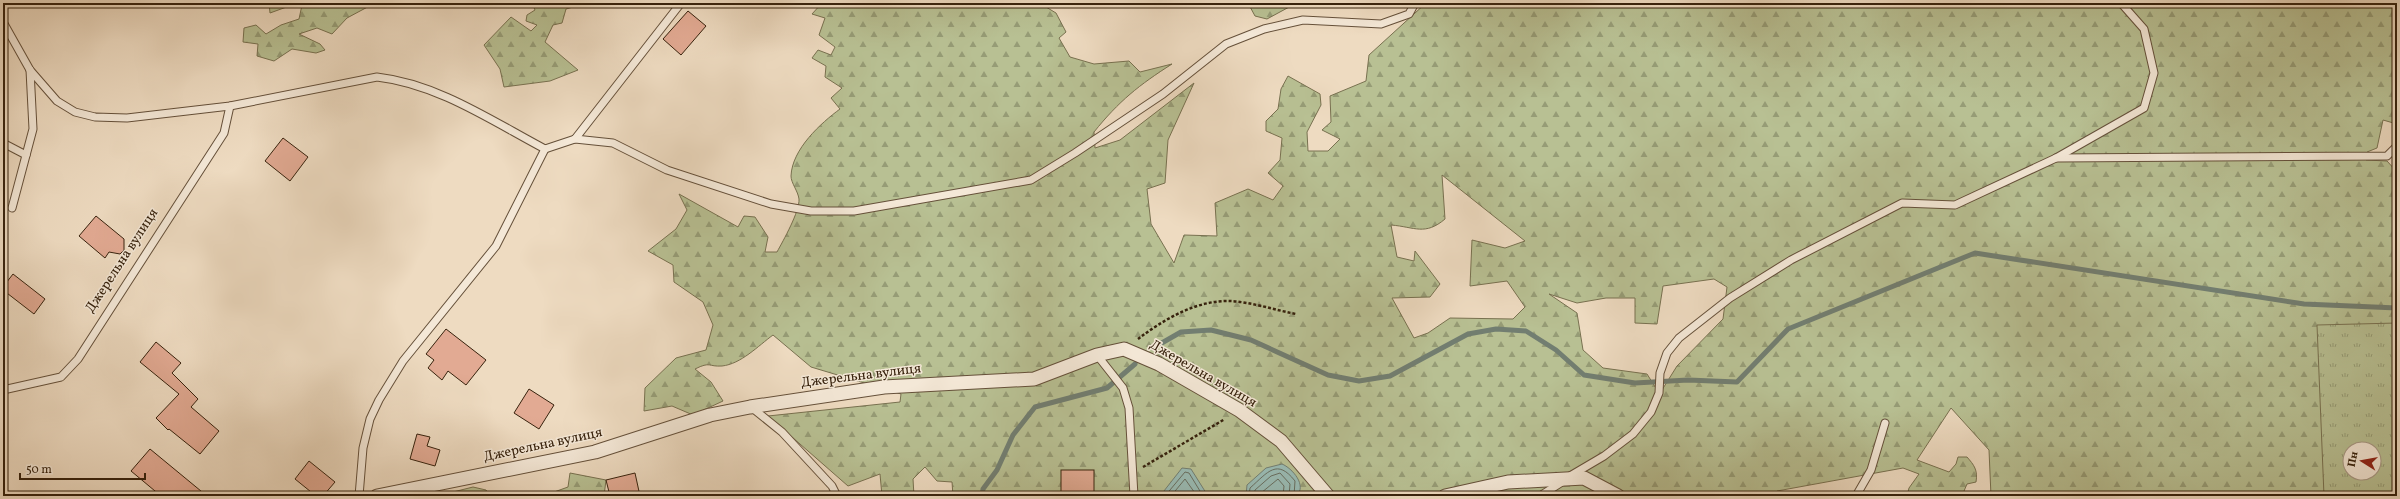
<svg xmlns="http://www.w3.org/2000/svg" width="2400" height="499" font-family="Vollkorn,serif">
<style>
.forest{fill:url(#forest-firs);stroke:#787150;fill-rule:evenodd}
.park{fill:url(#park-tufts);stroke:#787150;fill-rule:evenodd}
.water{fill:#99bbb4;stroke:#727e71}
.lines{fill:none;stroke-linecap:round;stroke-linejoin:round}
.shore{stroke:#686e60;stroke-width:1}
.stream{stroke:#727e71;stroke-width:5}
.building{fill:#e2aa93;stroke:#37220d}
.lane-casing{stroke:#65503a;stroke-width:9}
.street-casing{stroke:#65503a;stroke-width:15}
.path{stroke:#37220d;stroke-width:2.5;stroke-dasharray:3 2;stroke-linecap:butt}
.lane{stroke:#f4e8d7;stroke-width:7}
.street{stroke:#f4e8d7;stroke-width:13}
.labels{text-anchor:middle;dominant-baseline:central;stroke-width:3;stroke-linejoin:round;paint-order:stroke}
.street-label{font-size:14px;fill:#37220d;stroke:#f4e8d7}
</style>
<defs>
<pattern id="forest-firs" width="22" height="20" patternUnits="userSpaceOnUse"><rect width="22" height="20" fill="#b8c093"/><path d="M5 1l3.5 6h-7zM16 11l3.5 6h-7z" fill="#969c76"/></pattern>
<pattern id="park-tufts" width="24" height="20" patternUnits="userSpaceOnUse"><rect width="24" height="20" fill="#b8c093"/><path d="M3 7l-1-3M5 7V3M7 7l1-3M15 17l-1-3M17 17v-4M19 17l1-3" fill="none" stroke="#969c76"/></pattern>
</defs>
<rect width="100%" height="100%" fill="#eedbc1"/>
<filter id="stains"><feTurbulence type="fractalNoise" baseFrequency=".005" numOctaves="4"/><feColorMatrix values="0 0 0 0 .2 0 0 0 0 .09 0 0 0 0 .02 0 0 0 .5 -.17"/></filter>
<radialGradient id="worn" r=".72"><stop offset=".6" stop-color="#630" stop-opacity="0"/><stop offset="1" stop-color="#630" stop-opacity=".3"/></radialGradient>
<g class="forest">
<path d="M 269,3 L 375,3 L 347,18 L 332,34 L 317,28 L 299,34 L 320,44 L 325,50 L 316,53 L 292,49 L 274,61 L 257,56 L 258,44 L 243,42 L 244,28 L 256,25 L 266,34 L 281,25 L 299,19 L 302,5 L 292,5 L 270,13 Z"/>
<path d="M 532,3 L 538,3 L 542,7 L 549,3 L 587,3 L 566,9 L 562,23 L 553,25 L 545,42 L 578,70 L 550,81 L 504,87 L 500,69 L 484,45 L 511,17 L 531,31 L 537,25 L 526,21 L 527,15 L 535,10 Z"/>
<path d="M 822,3 L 1044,3 L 1046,7 L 1056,13 L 1066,32 L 1059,38 L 1070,57 L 1094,64 L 1129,61 L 1140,72 L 1172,64 C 1139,85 1119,101 1094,132 L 1095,148 L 1120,140 L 1194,83 L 1168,140 L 1165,183 L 1147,189 L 1151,224 L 1174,263 L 1184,235 L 1217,236 L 1215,203 L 1248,189 L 1273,200 L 1283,186 L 1268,173 L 1280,160 L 1282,138 L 1266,131 L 1266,121 L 1278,109 L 1281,89 L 1288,76 L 1320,94 L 1321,105 L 1307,132 L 1308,151 L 1328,151 L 1340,139 L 1322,130 L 1331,122 L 1330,96 L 1366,81 L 1369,55 L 1426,3 L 2397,3 L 2397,124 L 2383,120 L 2377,148 L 2367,152 L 2366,160 L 2387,161 L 2397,172 L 2397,496 L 1991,496 L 1989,450 L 1951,408 L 1917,460 L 1949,472 L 1956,464 L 1958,457 L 1967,457 C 1974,465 1978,470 1976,482 L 1967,484 L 1964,491 L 1971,496 L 1907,496 L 1909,488 L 1919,474 L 1903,468 L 1777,491 L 1778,496 L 953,496 L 952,482 L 937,481 L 925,467 L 913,479 L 914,496 L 882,496 L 880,474 L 848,486 L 768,416 L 900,402 L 901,394 L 811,367 L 773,335 C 758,346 741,364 722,366 C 708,367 711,361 695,369 L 711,382 L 723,401 L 693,415 L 672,406 L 644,411 L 645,388 L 676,358 L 706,350 L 713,325 L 703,302 L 674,282 L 673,265 L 648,251 L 676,229 L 687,210 L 679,194 L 738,227 L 744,216 L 755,217 L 768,237 L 765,252 L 777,252 C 783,241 800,211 799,199 C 798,191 791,183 791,176 C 792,149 821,123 840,109 L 831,98 L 842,88 L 825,77 L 826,66 L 812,58 L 818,50 L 831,55 L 835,47 L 819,35 L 825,18 L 812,14 ZM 1442,175 L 1525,241 L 1505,248 L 1472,240 L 1470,286 L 1507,281 L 1525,307 L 1513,319 L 1450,318 L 1428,333 L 1414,338 L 1392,298 L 1430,297 L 1440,284 L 1415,251 L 1414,261 L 1397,257 L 1391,225 C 1415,227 1425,236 1445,219 ZM 1714,279 L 1727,287 L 1723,319 L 1677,366 L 1630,441 L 1659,393 L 1647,374 L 1603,368 L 1583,350 L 1577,313 L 1549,294 L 1577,303 L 1606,298 L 1635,298 L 1635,323 L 1657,324 L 1663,286 ZM 2350,449 L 2374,449 L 2374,473 L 2350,473 Z"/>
<path d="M 1248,3 L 1291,3 L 1291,6 L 1267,19 L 1255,16 Z"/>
<path d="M 570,473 L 606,480 L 604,496 L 543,496 L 568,487 Z"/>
<path d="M 473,487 L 486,490 L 490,496 L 437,496 Z"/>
</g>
<path class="park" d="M 2397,323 L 2397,496 L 2324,496 L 2317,325 ZM 2350,449 L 2374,449 L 2374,473 L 2350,473 Z"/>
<g class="water">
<path d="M 1282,464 C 1292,468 1308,486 1296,496 L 1246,496 L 1247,485 L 1266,468 Z"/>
<path d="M 1182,468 L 1191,469 L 1208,496 L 1160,496 Z"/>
</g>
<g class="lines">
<g class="shore">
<path d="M 1165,496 L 1185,472 L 1189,473 L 1203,496"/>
<path d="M 1171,496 L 1185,479 L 1197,496"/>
<path d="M 1249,496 L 1250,488 C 1268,472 1277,458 1295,481 L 1294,496"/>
<path d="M 1254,496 L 1255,490 L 1271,476 L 1280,473 L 1290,484 L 1289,496"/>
<path d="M 1260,496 L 1261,493 L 1278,479 L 1284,486 L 1283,496"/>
</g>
<g class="stream">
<path d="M 1153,348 L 1181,332 L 1211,330 L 1251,340 L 1328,375 L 1359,381 L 1390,376 L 1468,334 L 1496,329 L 1526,331 L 1556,350 L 1584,375 L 1635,383 L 1688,380 L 1737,382 L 1788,329 L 1975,253 L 2304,304 L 2397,308"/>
<path d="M 982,496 L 983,489 L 997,470 L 1013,435 L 1035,407 L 1107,388 L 1135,364"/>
</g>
</g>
<g class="building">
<path d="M 688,11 L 706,26 L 681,55 L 663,39 Z"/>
<path d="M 283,138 L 308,157 L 290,181 L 265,161 Z"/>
<path d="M 96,216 L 124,239 L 124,250 L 120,254 L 109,252 L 105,258 L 79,236 Z"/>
<path d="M 13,274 L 45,299 L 34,314 L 3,290 L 3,287 Z"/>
<path d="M 446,329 L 486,360 L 466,385 L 448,371 L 442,380 L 428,368 L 434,360 L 426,354 Z"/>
<path d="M 156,342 L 181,363 L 172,373 L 198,399 L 191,407 L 219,431 L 200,454 L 169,429 L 168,430 L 156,418 L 179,394 L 140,362 Z"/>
<path d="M 529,389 L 554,405 L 539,429 L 514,413 Z"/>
<path d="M 417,434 L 430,437 L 427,446 L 440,450 L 435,466 L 410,459 Z"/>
<path d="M 150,449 L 207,496 L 161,496 L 131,471 Z"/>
<path d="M 309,461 L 335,482 L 323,496 L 316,496 L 295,479 Z"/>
<rect x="1061" y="470" width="33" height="26"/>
<path d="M 635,473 L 640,496 L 610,496 L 606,480 Z"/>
</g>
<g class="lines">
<defs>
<g id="lane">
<path d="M 3,22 L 30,70 L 57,101 L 75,112 L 95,117 L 127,118 L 230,106 L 377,77 C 438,84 492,121 545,149 L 575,139 L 681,3"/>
<path d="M 575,139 L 613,143 L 667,170 L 771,204 L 811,211 L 854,211 L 1031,180 L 1075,153 L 1163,94 L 1226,44 L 1264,29 L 1303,20 L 1381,24 L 1409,14 L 1415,3"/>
<path d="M 3,143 L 26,155"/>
<path d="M 2056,158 L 2387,156 L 2397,146"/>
<path d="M 12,208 L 33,129 L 30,70"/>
<path d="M 1097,355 L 1123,388 L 1129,408 L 1134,496"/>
<path d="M 3,390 L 61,377 L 78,359 L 224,133 L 230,106"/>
<path d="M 751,407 L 782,432 L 832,486 L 837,496"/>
<path d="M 1570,476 L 1604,456 L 1633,434 L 1651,412 L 1659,393 L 1660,373 L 1667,353 L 1679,338 L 1730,298 L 1791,260 L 1902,203 L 1955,205 L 2056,158 L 2144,108 L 2154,73 L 2144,29 L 2121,3"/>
<path d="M 359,496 L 363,448 L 370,419 L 379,400 L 403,361 L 496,246 L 545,149"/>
<path d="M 1540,496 L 1562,482"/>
<path d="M 1856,496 L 1871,470 L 1885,423"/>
</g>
<g id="street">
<path d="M 377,496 L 595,452 L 710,415 L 750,407 L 884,387 L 1034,379 L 1097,355 L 1124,349 L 1159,364 L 1239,410 L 1281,441 L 1328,496"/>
<path d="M 1445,496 L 1508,482 L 1584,478 L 1618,496"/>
</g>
</defs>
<use href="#lane" class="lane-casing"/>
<use href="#street" class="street-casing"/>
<g class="path">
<path d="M 1138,339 C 1163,320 1196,300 1230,301 C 1251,302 1275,310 1296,314"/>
<path d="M 1143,467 L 1225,419"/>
</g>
<use href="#lane" class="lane"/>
<use href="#street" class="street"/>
</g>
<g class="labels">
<g class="street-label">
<text transform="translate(122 261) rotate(-57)">Джерельна вулиця</text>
<text transform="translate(1203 374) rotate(30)">Джерельна вулиця</text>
<text transform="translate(861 376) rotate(-7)">Джерельна вулиця</text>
<text transform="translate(543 445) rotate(-12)">Джерельна вулиця</text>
</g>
</g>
<rect width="2400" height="499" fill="none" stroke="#eedbc1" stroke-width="16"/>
<rect x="4" y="4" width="2392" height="491" fill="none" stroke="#37220d" stroke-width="2"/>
<rect x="8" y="8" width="2384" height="483" fill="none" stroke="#37220d"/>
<g transform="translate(2362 461) rotate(281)"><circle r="19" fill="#f4e8d7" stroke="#a89986"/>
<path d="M0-3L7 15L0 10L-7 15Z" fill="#8f2418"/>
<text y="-6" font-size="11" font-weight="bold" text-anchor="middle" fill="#37220d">Пн</text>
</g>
<path d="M20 473v6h125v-6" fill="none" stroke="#37220d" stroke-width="2"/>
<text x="26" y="473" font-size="12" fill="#37220d" stroke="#f4e8d7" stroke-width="3" paint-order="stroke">50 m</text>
<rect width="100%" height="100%" filter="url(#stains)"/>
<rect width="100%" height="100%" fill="url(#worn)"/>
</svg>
